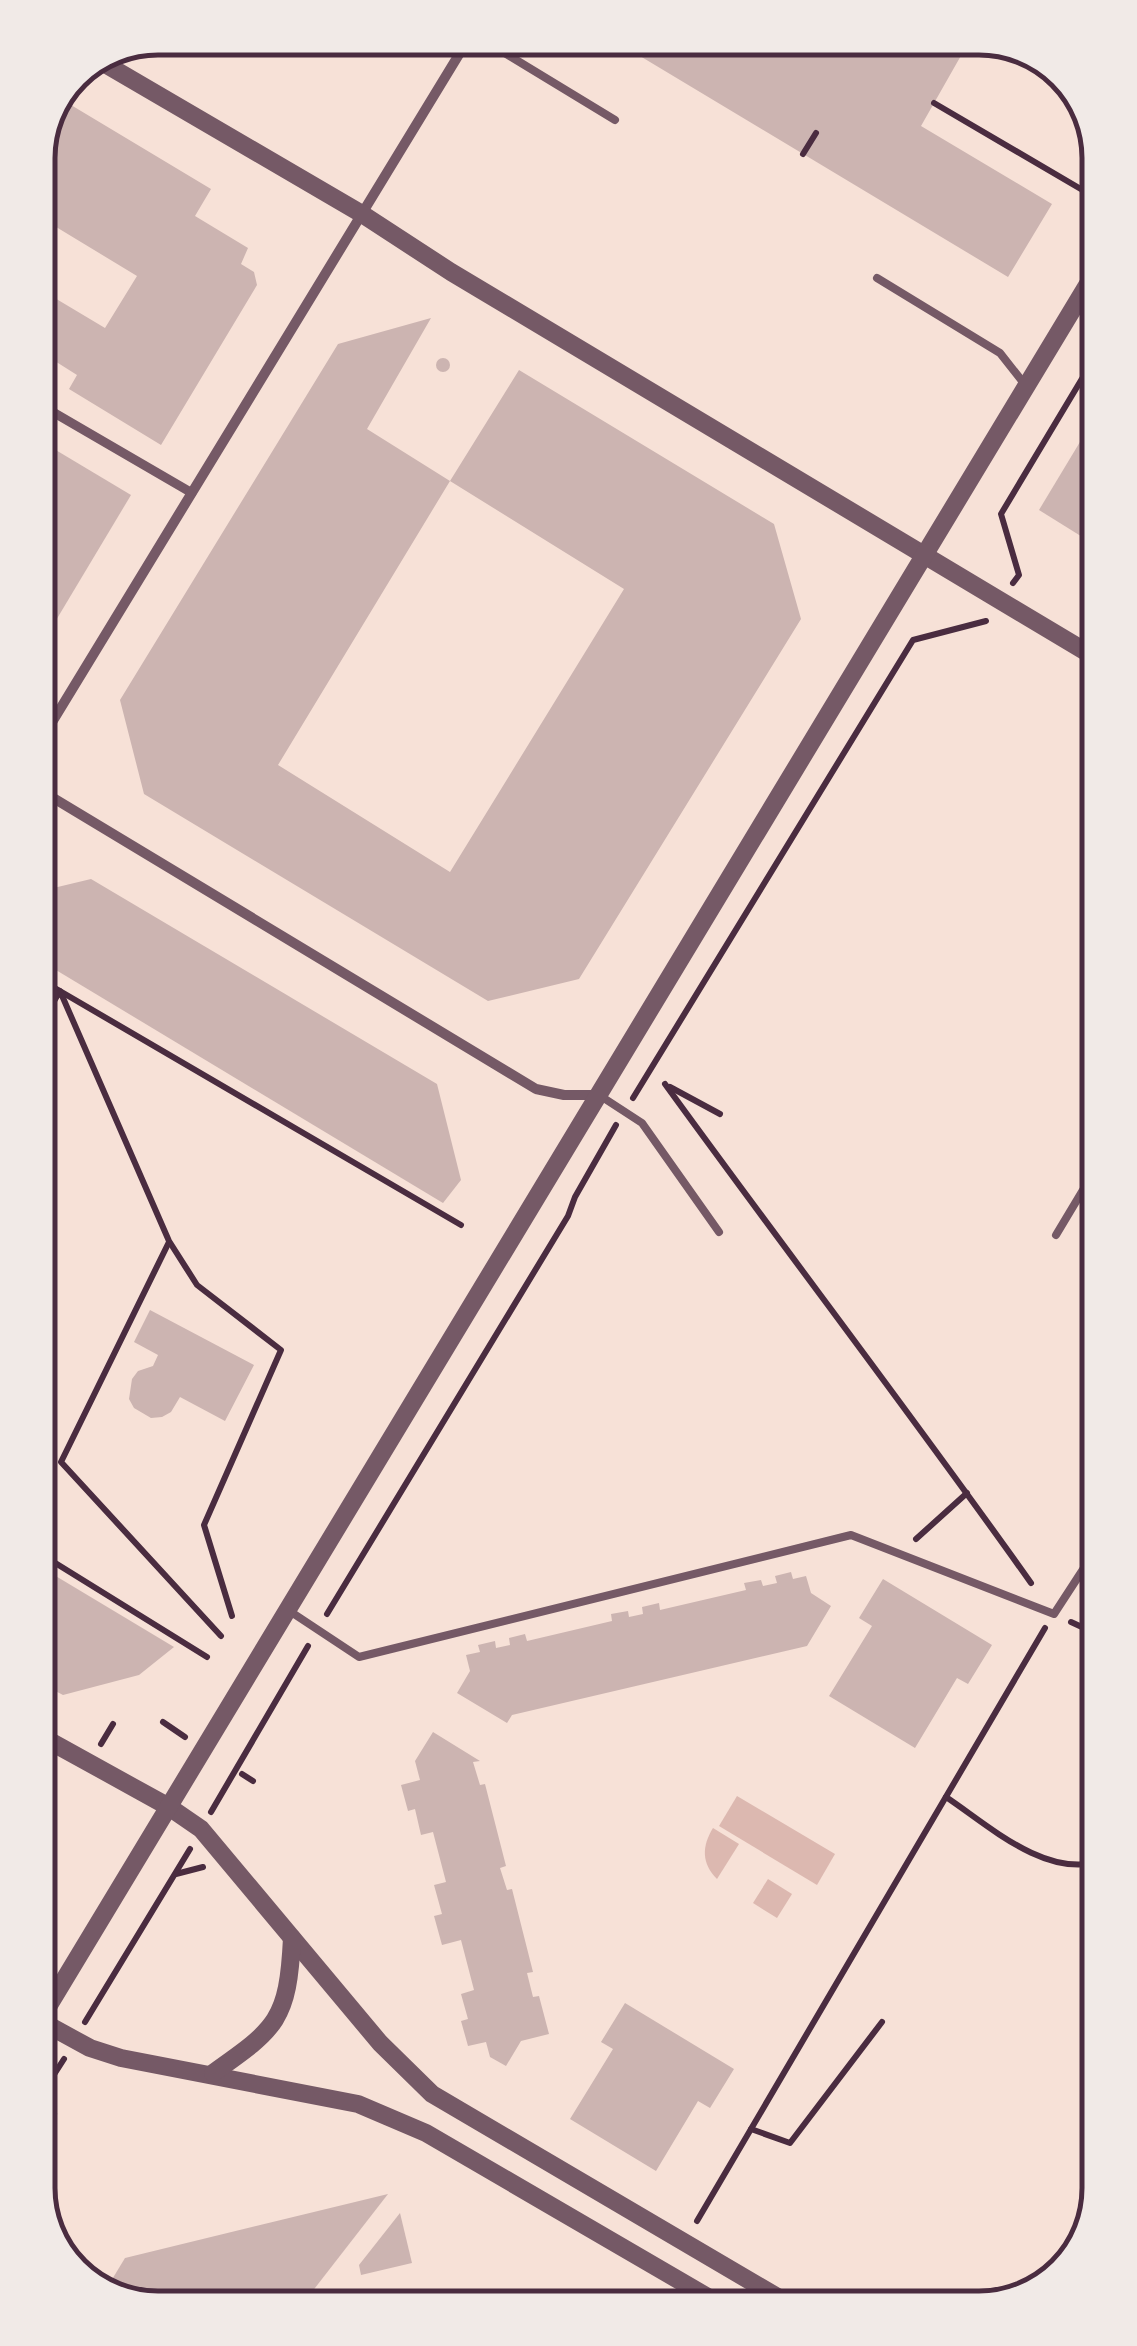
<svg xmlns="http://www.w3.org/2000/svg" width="1137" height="2346" font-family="'Fira Sans',sans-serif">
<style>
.water{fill:#dcb8b0}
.building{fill:#ccb4b1;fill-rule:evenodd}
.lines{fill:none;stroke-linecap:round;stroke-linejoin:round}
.path{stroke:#4a2c40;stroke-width:6}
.service{stroke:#755966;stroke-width:8}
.pedestrian{stroke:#755966;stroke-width:9}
.minor{stroke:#755966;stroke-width:10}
.tertiary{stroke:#755966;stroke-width:18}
.rim{fill:none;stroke:#4a2c40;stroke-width:5}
</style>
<rect width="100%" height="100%" fill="#f7e1d7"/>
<g class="water">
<path d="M 737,1796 L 835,1854 L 817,1885 L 719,1826 Z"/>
<path d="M 713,1828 L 739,1844 L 717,1879 C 701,1863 702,1846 713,1828 Z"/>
<path d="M 768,1879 L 792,1894 L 777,1918 L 753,1903 Z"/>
</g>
<g class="building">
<path d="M 610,38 L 971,38 L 921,126 L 1052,204 L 1008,277 Z"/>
<path d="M 61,99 L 211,189 L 195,216 L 248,248 L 241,264 L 254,272 L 257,285 L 161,445 L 69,389 L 77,375 L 39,351 L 38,288 L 105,328 L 137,276 L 38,216 L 38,150 Z"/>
<path d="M 431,318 L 367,429 L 450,481 L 519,370 L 774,524 L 801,619 L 579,979 L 488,1001 L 144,794 L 120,700 L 338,344 ZM 450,481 L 624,589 L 450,872 L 278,765 Z"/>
<circle cx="443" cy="365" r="7"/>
<path d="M 1092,422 L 1092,543 L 1039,510 Z"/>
<path d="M 39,440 L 131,495 L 40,647 Z"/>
<path d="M 91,879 L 437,1084 L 461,1180 L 443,1203 L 41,961 L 41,891 Z"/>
<path d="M 1095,1233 L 1095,1259 L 1089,1255 L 1092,1250 L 1087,1247 Z"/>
<path d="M 150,1310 L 254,1365 L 225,1421 L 180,1397 L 171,1412 L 162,1417 L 151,1418 L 134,1408 L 129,1399 L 132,1379 L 138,1371 L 153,1366 L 158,1355 L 134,1342 Z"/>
<path d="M 44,1569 L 174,1647 L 139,1675 L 63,1695 L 44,1685 Z"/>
<path d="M 791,1572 L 793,1579 L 806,1576 L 811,1593 L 831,1606 L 807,1646 L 512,1715 L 507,1723 L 457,1693 L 470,1671 L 466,1655 L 480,1652 L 478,1645 L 495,1641 L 496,1648 L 510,1645 L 509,1638 L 525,1634 L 527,1641 L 612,1621 L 611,1614 L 628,1611 L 629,1617 L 643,1614 L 642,1607 L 659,1603 L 660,1610 L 746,1590 L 744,1583 L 761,1580 L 763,1586 L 777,1583 L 775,1576 Z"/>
<path d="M 883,1579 L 992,1645 L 968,1684 L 957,1678 L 915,1748 L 829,1696 L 872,1626 L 859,1618 Z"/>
<path d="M 433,1732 L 480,1761 L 473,1762 L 480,1785 L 485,1784 L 506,1866 L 500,1868 L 507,1890 L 512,1889 L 533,1972 L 527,1973 L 533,1997 L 539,1996 L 549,2034 L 521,2041 L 506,2066 L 490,2057 L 486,2042 L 468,2046 L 461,2021 L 468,2019 L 461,1994 L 474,1990 L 461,1940 L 442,1945 L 434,1916 L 442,1914 L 434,1885 L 446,1882 L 433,1832 L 421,1835 L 415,1809 L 408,1811 L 401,1785 L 420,1780 L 415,1761 Z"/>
<path d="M 625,2003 L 734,2069 L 710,2108 L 698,2101 L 656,2171 L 570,2119 L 613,2049 L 601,2042 Z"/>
<path d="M 388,2194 L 308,2297 L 267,2307 L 149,2308 L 105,2291 L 125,2258 Z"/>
<path d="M 400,2213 L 412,2263 L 361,2275 L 359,2265 Z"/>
</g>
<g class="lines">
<g class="path">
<path d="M 934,103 L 1091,195"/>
<path d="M 803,154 L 816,133"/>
<path d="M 1013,583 L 1019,575 L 1001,514 L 1092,362"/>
<path d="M 41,980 L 461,1225"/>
<path d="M 41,1023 L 60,991 L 169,1241 L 197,1285 L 281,1350 L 204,1525 L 232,1616"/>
<path d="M 665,1084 C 786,1251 912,1415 1031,1583"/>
<path d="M 670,1087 L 720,1114"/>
<path d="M 633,1098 L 913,640 L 986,621"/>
<path d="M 169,1242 L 61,1462 L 221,1636"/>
<path d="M 916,1539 L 967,1493"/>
<path d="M 44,1556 L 207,1657"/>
<path d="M 327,1614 L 568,1216 L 575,1197 L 616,1125"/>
<path d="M 1071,1622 L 1097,1634"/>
<path d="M 163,1722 L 185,1737"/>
<path d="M 101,1744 L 113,1724"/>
<path d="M 242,1774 L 253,1781"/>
<path d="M 946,1797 C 988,1825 1044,1877 1098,1862"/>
<path d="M 211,1812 L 308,1646"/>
<path d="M 176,1874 L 203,1867"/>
<path d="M 85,2022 L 190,1849"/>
<path d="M 46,2087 L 64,2059"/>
<path d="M 46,2109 L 54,2114"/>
<path d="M 751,2129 L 790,2143 L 882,2022"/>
<path d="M 697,2221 L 1045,1628"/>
<path d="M 646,2303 L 652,2293"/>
</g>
<g class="service">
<path d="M 480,38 L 615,120"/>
<path d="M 877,278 L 1000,353 L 1026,386"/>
<path d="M 599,1095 L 642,1123 L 719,1232"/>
<path d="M 1056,1235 L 1095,1170"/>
<path d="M 288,1610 L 359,1657 L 851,1535 L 1054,1614 L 1097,1548"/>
</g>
<path class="pedestrian" d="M 39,404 L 192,493"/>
<g class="minor">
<path d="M 40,742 L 469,38"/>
<path d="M 40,790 L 536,1089 L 564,1095 L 598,1095"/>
</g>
<g class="tertiary">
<path d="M 100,61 L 362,214 L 451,272 L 1093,656"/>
<path d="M 44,1738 L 169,1807 L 201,1829 L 380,2043 L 432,2094 L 786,2302"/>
<path d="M 46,2010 L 1091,279"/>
<path d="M 46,2024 L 90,2048 L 121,2058 L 358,2104 L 426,2133 L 718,2303"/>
<path d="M 213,2073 C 277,2028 288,2020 292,1938"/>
</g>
</g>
<path d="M0 0H1137V2346H0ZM158 55H979A103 103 0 0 1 1082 158V2188A103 103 0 0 1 979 2291H158A103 103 0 0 1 55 2188V158A103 103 0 0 1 158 55Z" fill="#f1eae7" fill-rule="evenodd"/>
<path class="rim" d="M158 55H979A103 103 0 0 1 1082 158V2188A103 103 0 0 1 979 2291H158A103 103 0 0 1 55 2188V158A103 103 0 0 1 158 55Z"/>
</svg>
